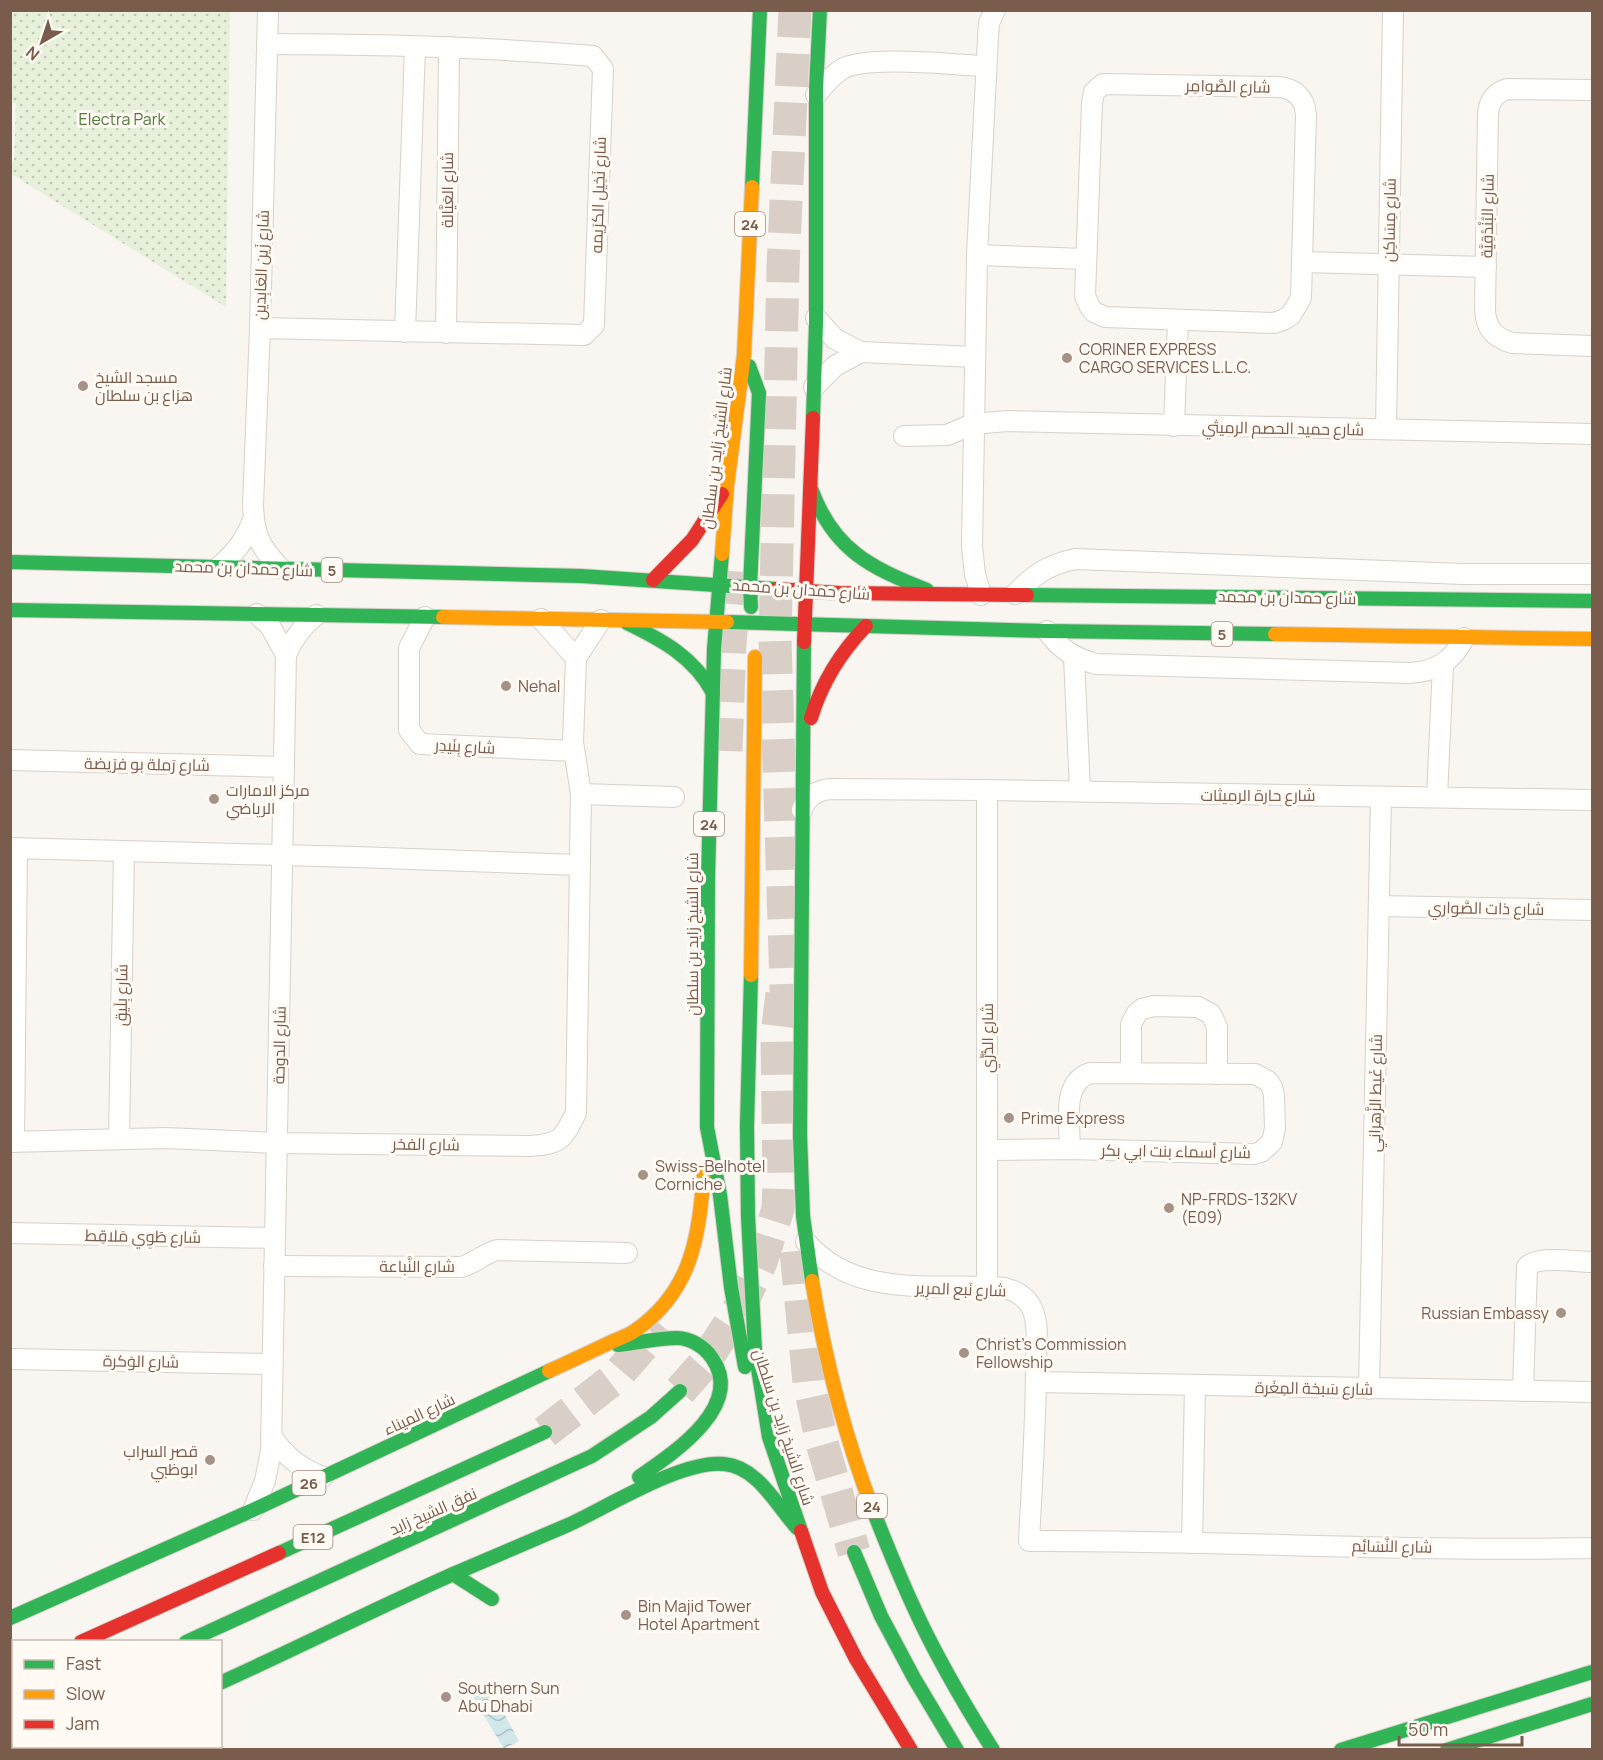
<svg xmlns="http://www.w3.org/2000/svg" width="1603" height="1760" font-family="Manrope,Cairo,sans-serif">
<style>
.park{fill:url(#park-dots)}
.water{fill:url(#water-waves)}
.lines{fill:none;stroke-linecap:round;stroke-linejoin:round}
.highway-tunnel{stroke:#d9cfc7;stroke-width:33;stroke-dasharray:33 16;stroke-linecap:butt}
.street-casing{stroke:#d7d1cb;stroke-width:22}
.fast-casing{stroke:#d9d2cb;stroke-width:16}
.slow-casing{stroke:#d9d2cb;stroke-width:16}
.jam-casing{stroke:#d9d2cb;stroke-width:16}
.street{stroke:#fefefd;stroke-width:20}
.fast{stroke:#30b455;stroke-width:14}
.slow{stroke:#ff9f0a;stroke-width:14}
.jam{stroke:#e5322d;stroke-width:14}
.poi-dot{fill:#a69286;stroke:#fffaf3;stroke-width:2}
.labels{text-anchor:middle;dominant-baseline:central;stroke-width:6;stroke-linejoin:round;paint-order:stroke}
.shield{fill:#fffaf3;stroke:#a28b7f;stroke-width:1.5}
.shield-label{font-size:15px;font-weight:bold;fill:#7a5c4d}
.street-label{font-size:16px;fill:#7a5c4d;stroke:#fffaf3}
.park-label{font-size:16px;fill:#537a41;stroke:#fffaf3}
.poi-label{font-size:16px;fill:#7a5c4d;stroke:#fffaf3;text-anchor:start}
</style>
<defs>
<pattern id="park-dots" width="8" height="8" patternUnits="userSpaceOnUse" patternTransform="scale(1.5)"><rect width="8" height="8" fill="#e7f0db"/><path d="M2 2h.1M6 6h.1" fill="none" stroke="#c0c6b4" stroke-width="1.8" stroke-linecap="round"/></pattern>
<pattern id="water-waves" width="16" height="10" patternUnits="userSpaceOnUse" patternTransform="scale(1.5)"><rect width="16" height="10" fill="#d0e8ea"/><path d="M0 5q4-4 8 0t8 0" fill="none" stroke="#aebfc0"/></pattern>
</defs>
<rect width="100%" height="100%" fill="#f9f5f0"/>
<path class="park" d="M 11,10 L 230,11 L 226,307 L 11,174 L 11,162 L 14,161 L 16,103 L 11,103 Z"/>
<path class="water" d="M 487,1683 L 519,1741 L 504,1749 L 470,1692 Z"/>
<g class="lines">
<g class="highway-tunnel">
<path d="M 726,751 L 730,643 L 738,557"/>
<path d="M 787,1017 L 775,640 L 783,267 L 795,10"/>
<path d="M 796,1251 L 809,1382 L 822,1443 L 854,1552"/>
<path d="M 680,1391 L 702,1366 L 739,1309 L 761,1262 L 778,1209 L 779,1184 L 777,1035 L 782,994"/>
<path d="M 545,1432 L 615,1378 L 661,1325"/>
</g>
<defs>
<g id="street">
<path d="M 268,10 L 260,328 L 253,505 C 254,534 259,546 280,568"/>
<path d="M 1103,84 L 1278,87 C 1295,88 1305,98 1306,115 L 1301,298 L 1291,315 L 1283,320 L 1274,323 L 1105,317 L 1094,312 L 1090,307 L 1085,296 L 1092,103 L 1094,92 Z"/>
<path d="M 1592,90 L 1507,89 C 1495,93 1489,101 1488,114 L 1485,308 C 1485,327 1494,338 1512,343 L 1592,346"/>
<path d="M 816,95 C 823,86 831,76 842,69 C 868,55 953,65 985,66"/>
<path d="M 977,255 L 1085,259"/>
<path d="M 1303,262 L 1486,267"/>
<path d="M 816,318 L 835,339 L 861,352 L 975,357"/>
<path d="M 260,328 L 584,335 L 594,325 L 603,69 L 593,56 C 485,47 376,44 267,44"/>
<path d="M 405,332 L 415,47"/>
<path d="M 446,333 L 449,47"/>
<path d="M 814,387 L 835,366 L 861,352"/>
<path d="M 1174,426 L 1178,320"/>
<path d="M 1386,429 L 1393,10"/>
<path d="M 904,436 L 947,435 L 973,424 L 1007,421 L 1592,434"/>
<path d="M 220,566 C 236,552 245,540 253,520"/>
<path d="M 1015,594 C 1034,575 1047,565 1075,559 L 1463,574 L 1592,574"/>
<path d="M 981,595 L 975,574 L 972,546 L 977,255 L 988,37 L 989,23 L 995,10"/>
<path d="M 257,614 L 270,626 L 286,655"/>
<path d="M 425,617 L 409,648 L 409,730 L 420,744 L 574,751"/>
<path d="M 541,619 L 576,658"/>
<path d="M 1047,631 C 1060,649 1074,658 1096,664 L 1409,673 C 1435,672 1453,661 1464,638"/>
<path d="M 1074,657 L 1080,791"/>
<path d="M 10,760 L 284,767"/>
<path d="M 581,794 L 674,797"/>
<path d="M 1437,797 L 1443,665"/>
<path d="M 802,810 C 807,797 816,790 831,789 L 987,790 L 1592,800"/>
<path d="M 10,848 L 356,857 L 580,865"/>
<path d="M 1379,906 L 1592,910"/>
<path d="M 1131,1073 L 1131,1024 L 1137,1013 L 1142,1009 L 1154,1006 L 1198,1007 L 1211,1014 L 1217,1027 L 1217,1074"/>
<path d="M 119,1139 L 124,851"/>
<path d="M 10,1142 L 166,1138 L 277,1143 L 530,1146 C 561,1144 563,1139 576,1113 L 581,794 L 573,742 L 576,658 L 601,620"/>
<path d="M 14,1142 L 17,849"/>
<path d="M 987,1150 L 1070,1149 L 1254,1154 L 1261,1152 L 1272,1142 L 1275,1128 L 1274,1095 L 1272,1087 L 1268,1081 L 1255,1074 L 1090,1073 C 1061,1083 1070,1124 1070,1149"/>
<path d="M 10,1233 L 275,1238"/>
<path d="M 806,1242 C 857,1301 936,1282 1005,1288 C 1019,1292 1030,1299 1034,1314 C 1039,1329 1036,1349 1036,1364 C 1036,1423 1032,1482 1029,1541 C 1217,1540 1405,1552 1592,1548"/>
<path d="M 274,1266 L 461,1267 C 474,1264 483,1254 497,1250 L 627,1253"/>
<path d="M 987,1286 L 987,790"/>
<path d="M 10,1359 L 272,1364"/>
<path d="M 1036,1382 L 1592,1392"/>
<path d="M 1369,1389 L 1381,797"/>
<path d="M 1523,1391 L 1527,1267 C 1537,1255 1577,1262 1592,1262"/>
<path d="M 271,1435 C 284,1456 300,1468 323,1477"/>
<path d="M 253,1510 L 265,1481 L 271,1450 L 286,655 C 293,638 302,627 316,615"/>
<path d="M 1192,1543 L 1195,1385"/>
</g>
<g id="fast">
<path d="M 752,187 L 760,10"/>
<path d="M 749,366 L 759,393 L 750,587 L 751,607"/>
<path d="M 813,418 L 816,323 L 816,89 L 820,10"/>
<path d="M 812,491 C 834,550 871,568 927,590"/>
<path d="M 722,554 L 714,649 L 708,878 L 707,1127 L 720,1195 L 731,1287 L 745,1367"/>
<path d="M 10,562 L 581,576 L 776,589"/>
<path d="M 1027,595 L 1592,601"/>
<path d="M 10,610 L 443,617"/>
<path d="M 727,622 L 1047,631 L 1275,634"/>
<path d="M 627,623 C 662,640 694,657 713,693"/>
<path d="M 804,642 L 800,1135 L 803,1216 L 812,1281"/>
<path d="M 751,975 L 747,1126 L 748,1216 L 755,1350 L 769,1437 L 801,1531"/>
<path d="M 618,1345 C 637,1343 658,1338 677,1338 C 690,1338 705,1347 712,1358 C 746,1406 672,1454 639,1477"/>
<path d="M 873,1510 C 889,1551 906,1593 926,1633 C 946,1673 969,1712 993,1750"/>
<path d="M 854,1552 L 881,1616 L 914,1678 L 957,1750"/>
<path d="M 279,1553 L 545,1432"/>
<path d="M 453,1574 L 492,1599"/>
<path d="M 10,1618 L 253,1510 L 549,1371"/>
<path d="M 186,1642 L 592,1456 L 651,1417 L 680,1391"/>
<path d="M 220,1683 C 297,1648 373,1610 451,1575 C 490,1558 529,1542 568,1525 C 608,1507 681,1460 724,1464 C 758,1467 776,1505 797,1528"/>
<path d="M 10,1721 L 14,1719"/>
<path d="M 75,1750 L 82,1746"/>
<path d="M 1341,1750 L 1592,1672"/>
<path d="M 1447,1750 L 1592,1704"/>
</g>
<g id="slow">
<path d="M 722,554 L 727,486 L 744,355 L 752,187"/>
<path d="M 443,617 L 727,622"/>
<path d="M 1275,634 L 1592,639"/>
<path d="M 751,975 L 755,657"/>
<path d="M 812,1281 C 825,1359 845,1437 873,1510"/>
<path d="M 549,1371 C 569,1362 588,1353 607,1344 C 617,1339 628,1336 636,1330 C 693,1290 699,1235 704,1171"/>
<path d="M 10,1674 L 14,1673"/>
</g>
<g id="jam">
<path d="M 653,580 L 692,540 L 722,494"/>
<path d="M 776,589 L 839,593 L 1027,595"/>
<path d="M 804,642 L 813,418"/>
<path d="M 811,718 C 822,682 840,653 866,626"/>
<path d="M 801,1531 L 822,1592 L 856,1659 L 911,1750"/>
<path d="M 81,1642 L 279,1553"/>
</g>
</defs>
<use href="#street" class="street-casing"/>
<use href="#fast" class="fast-casing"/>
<use href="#slow" class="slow-casing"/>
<use href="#jam" class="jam-casing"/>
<use href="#street" class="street"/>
<use href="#fast" class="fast"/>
<use href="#slow" class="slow"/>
<use href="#jam" class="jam"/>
</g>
<g class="poi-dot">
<circle cx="1067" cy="358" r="6"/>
<circle cx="83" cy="386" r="6"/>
<circle cx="506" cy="686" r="6"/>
<circle cx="214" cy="799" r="6"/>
<circle cx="1009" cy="1118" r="6"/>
<circle cx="643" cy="1175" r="6"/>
<circle cx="1169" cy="1208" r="6"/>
<circle cx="1561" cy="1313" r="6"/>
<circle cx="964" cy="1353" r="6"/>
<circle cx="210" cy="1460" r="6"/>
<circle cx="626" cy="1615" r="6"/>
<circle cx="446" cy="1697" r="6"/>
</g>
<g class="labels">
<g class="shield">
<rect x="735" y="212" width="30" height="24" rx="4.5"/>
<rect x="321.5" y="558" width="21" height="24" rx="4.5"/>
<rect x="1211.5" y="622" width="21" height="24" rx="4.5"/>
<rect x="694" y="812" width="30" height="24" rx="4.5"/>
<rect x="292.5" y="1471" width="33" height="24" rx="4.5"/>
<rect x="857" y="1494" width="30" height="24" rx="4.5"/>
<rect x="293.5" y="1525" width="39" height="24" rx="4.5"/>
</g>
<g class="shield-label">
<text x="750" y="224">24</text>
<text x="332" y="570">5</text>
<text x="1222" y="634">5</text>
<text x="709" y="824">24</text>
<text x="309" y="1483">26</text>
<text x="872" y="1506">24</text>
<text x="313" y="1537">E12</text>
</g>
<g class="street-label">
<text transform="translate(1228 86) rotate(1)">شارع الصَّوامِر</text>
<text transform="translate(447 190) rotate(-90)">شارع العَيَّالة</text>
<text transform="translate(598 195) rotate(-88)">شارع نَخِيل الكرَيمه</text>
<text transform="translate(1487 216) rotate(-89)">شارع البُنْدُقِيَّة</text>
<text transform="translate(1389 220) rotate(-89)">شارع مِسَاكِن</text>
<text transform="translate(261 265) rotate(-88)">شارع زَين العَابِدين</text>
<text transform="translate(1283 428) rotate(1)">شارع حميد الحصم الرميثي</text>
<text transform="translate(716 448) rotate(-83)">شارع الشيخ زايد بن سلطان</text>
<text transform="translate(244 568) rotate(2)">شارع حمدان بن محمد</text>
<text transform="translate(801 589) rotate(4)">شارع حمدان بن محمد</text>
<text transform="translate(1287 597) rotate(1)">شارع حمدان بن محمد</text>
<text transform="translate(465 746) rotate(3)">شارع بِنَيدِر</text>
<text transform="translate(147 764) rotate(1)">شارع رَملة بو فرَيضة</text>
<text x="1258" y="795">شارع حارة الرميثات</text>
<text transform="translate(1486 908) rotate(1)">شارع ذات الصَّواري</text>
<text transform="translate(692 934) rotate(-90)">شارع الشيخ زايد بن سلطان</text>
<text transform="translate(121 995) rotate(-89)">شارع بِلَيق</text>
<text transform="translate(987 1038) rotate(-90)">شارع الدُّرِّي</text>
<text transform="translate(279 1045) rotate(-89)">شارع الدوحة</text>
<text transform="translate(1375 1093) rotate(-89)">شارع غَيط الزَّهرانِي</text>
<text transform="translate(426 1144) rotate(1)">شارع الفخر</text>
<text transform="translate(1176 1151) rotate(1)">شارع أسماء بنت ابي بكر</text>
<text transform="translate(143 1236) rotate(1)">شارع طَوِي مَلاقِط</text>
<text x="417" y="1266">شارع النَّباعة</text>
<text transform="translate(961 1289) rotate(2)">شارع نَبع المرِير</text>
<text transform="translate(141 1361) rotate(1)">شارع الوَكرة</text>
<text transform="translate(1314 1388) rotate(1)">شارع سَبخة المِغَرة</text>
<text transform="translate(419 1414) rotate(-25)">شارع الميناء</text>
<text transform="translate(784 1427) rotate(72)">شارع الشيخ زايد بن سلطان</text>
<text transform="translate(433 1511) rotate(-24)">نفق الشيخ زايد</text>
<text transform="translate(1392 1546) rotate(1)">شارع النَّسَائِم</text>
</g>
<g class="park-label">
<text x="122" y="119">Electra Park</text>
</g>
<g class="poi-label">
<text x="1079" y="349">CORINER EXPRESS<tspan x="1079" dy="18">CARGO SERVICES L.L.C.</tspan></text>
<text x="95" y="377">مسجد الشيخ<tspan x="95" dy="18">هزاع بن سلطان</tspan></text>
<text x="518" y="686">Nehal</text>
<text x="226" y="790">مركز الامارات<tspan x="226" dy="18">الرياضي</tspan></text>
<text x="1021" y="1118">Prime Express</text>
<text x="655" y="1166">Swiss-Belhotel<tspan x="655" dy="18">Corniche</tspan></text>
<text x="1181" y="1199">NP-FRDS-132KV<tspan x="1181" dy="18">(E09)</tspan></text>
<text x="1549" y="1313" text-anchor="end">Russian Embassy</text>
<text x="976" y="1344">Christ's Commission<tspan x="976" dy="18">Fellowship</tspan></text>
<text x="198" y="1451" text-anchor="end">قصر السراب<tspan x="198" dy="18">ابوظبي</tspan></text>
<text x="638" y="1606">Bin Majid Tower<tspan x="638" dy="18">Hotel Apartment</tspan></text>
<text x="458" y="1688">Southern Sun<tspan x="458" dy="18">Abu Dhabi</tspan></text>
</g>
</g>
<rect width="1603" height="1760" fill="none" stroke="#7a5c4d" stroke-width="24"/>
<rect x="12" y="1640" width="210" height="108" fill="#fffaf3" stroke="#cabbb1" stroke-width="1.5"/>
<rect x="24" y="1660" width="30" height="9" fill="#30b455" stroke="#cabbb1" stroke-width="1.5"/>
<text x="66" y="1670" font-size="18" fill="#7a5c4d">Fast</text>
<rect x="24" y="1690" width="30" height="9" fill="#ff9f0a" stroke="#cabbb1" stroke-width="1.5"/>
<text x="66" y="1700" font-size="18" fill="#7a5c4d">Slow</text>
<rect x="24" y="1720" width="30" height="9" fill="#e5322d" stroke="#cabbb1" stroke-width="1.5"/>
<text x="66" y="1730" font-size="18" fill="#7a5c4d">Jam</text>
<g transform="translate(42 42) rotate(219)" stroke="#fffaf3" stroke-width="4.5" paint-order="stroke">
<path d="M0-4.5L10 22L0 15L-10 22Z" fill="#7a5c4d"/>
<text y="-9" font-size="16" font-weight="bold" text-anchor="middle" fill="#7a5c4d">N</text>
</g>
<path d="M1399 1736v9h123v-9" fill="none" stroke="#7a5c4d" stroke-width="3"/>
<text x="1408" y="1736" font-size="18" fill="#7a5c4d" stroke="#fffaf3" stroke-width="4.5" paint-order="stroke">50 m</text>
</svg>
